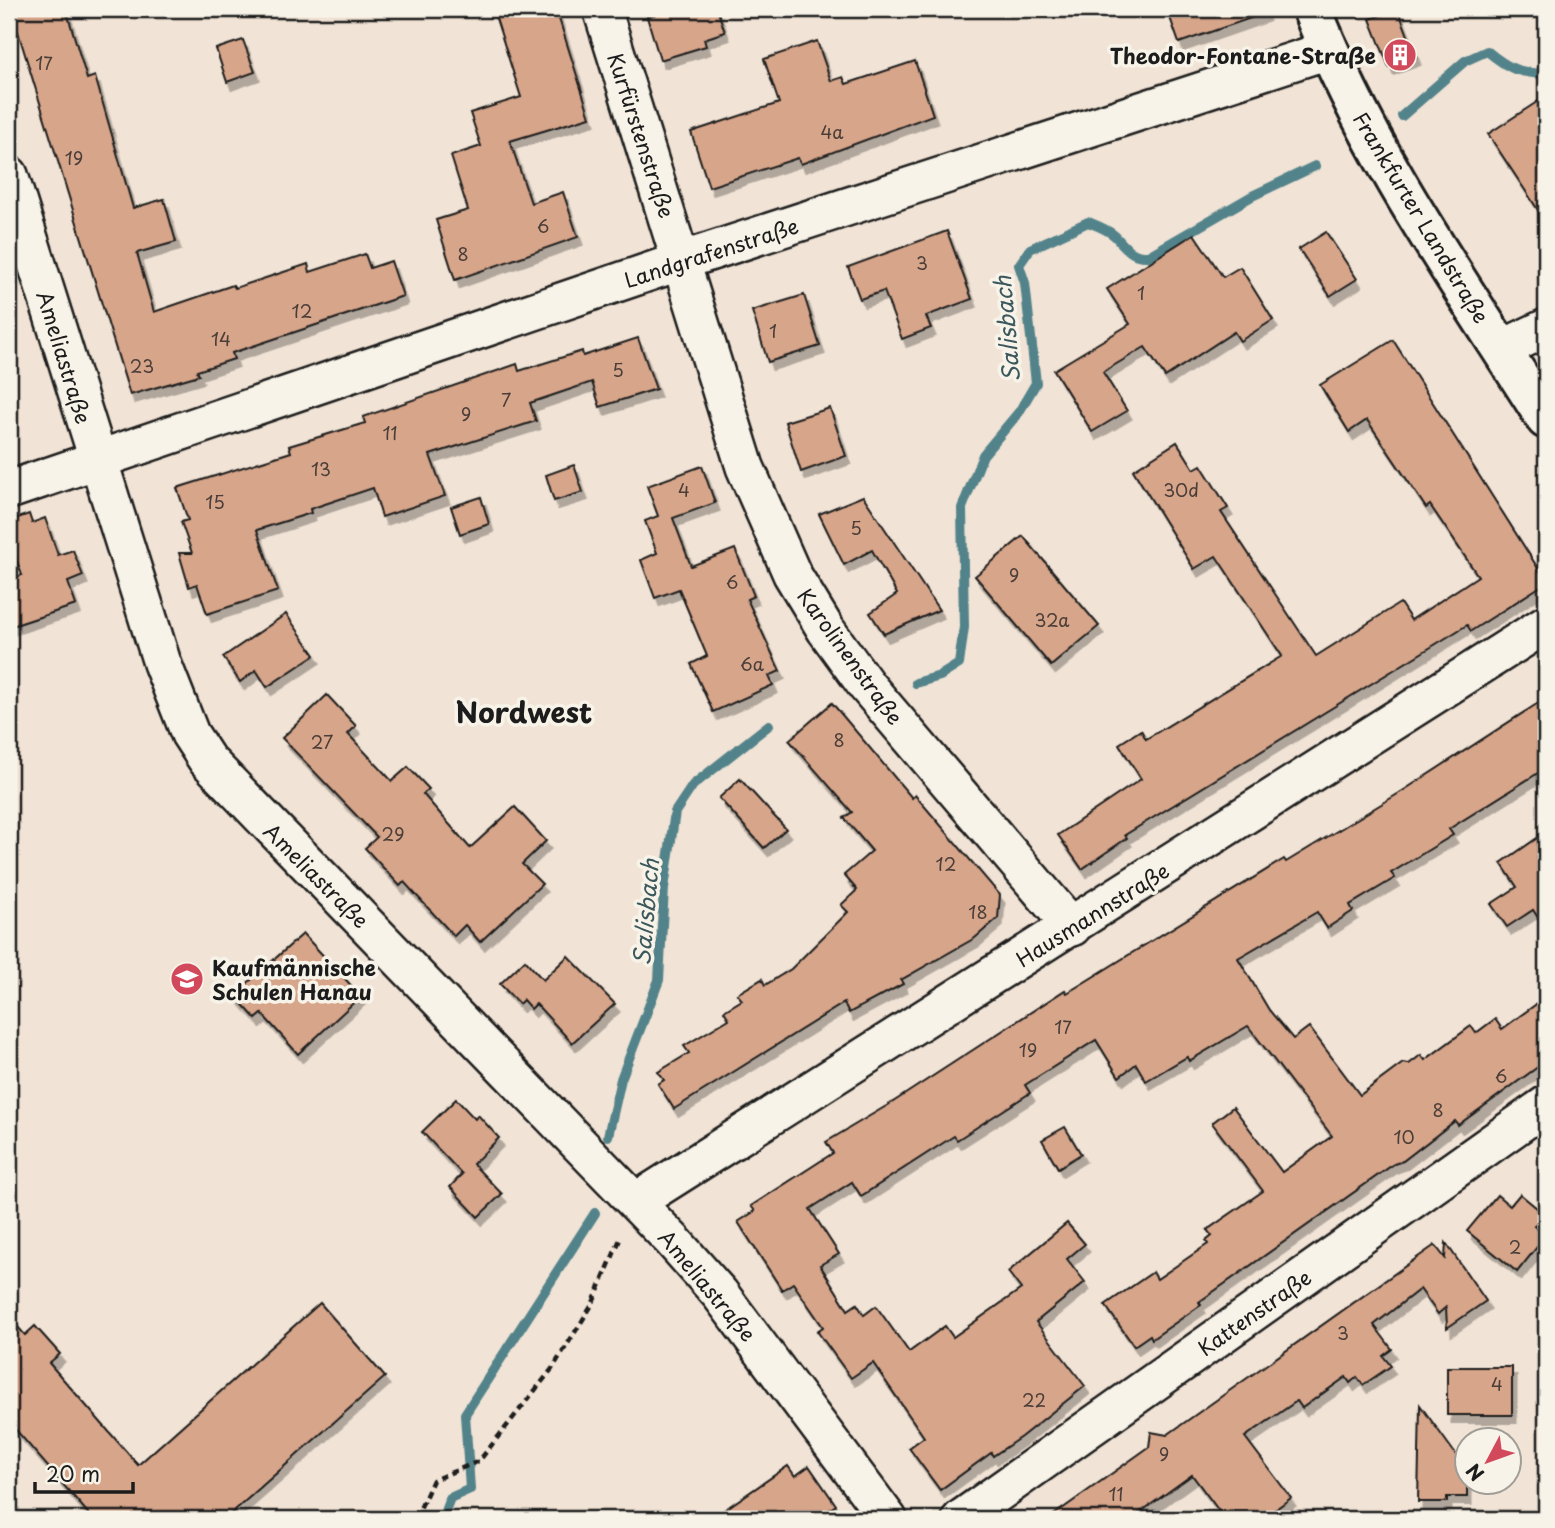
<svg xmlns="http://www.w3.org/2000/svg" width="1555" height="1528" font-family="'Playpen Sans',sans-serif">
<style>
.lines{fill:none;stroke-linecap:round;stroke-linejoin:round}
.stream{stroke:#53838a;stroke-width:10}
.building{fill:#d7a58a;stroke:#1c1c1c;stroke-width:2;filter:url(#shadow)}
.minor-casing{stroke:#1c1c1c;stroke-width:42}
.secondary-casing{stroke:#1c1c1c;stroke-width:44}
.path{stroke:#1c1c1c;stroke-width:4.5;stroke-dasharray:7 5;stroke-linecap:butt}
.minor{stroke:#f7f3e8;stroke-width:37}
.secondary{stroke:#f7f3e8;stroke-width:38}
.labels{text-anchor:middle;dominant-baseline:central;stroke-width:7;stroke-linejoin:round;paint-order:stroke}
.number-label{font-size:18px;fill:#4b3e38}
.poi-label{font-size:21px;font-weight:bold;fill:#1c1c1c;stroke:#f7f3e8;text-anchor:end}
.street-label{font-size:21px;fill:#1c1c1c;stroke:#f7f3e8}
.water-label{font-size:23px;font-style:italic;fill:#3c585c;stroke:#f7f3e8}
.district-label{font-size:28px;font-weight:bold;fill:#1c1c1c;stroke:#f7f3e8}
</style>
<defs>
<filter id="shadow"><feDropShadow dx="4.5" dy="8" stdDeviation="0" flood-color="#0004"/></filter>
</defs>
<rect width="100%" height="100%" fill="#f1e3d5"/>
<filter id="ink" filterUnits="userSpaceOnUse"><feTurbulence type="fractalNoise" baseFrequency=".0143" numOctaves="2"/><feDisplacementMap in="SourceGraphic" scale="14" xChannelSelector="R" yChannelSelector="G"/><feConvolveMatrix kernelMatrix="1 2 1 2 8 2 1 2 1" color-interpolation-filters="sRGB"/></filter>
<g filter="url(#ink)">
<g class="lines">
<g class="stream">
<path d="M 1402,116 L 1465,61 L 1487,51 C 1509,69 1518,73 1546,74"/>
<path d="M 916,683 L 940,676 L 959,664 L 964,627 L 962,508 L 983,455 L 1019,412 L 1036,383 L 1025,283 L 1019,265 L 1030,249 L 1088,222 C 1098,226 1107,229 1115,236 C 1126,247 1131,257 1148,256 L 1252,196 L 1315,166"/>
<path d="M 608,1136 L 621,1079 L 659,980 L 664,888 L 675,812 L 693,785 L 769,725"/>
<path d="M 442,1519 L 450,1498 L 470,1489 L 465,1414 L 595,1213"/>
</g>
</g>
<g class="building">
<path d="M 11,9 L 66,9 L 87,79 L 95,76 L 133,208 L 164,199 L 176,242 L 137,253 L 154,312 L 233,285 L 235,288 L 308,264 L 310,272 L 365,254 L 370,268 L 391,261 L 403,296 L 232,353 L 234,359 L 197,371 L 199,375 L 130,395 Z"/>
<path d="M 493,9 L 556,9 L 590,117 L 510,141 L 531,203 L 563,192 L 578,237 L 455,280 L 436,220 L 468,210 L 451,156 L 481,146 L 470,113 L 521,97 Z"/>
<path d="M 674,9 L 717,9 L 725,32 L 704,39 L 706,46 L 660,60 L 647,17 Z"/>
<path d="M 1167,9 L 1264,9 L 1265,13 L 1179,43 Z"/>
<path d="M 1398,9 L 1416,57 L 1389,67 L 1370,19 Z"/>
<path d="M 243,40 L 255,72 L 227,82 L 216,49 Z"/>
<path d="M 817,41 L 831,81 L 843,77 L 846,84 L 915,61 L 933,115 L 801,164 L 798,158 L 709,187 L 691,132 L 779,103 L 764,59 Z"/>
<path d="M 1546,96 L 1546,222 L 1488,134 Z"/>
<path d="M 947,231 L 972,299 L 926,316 L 931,328 L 902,339 L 884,291 L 860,299 L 848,267 Z"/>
<path d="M 1326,232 L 1357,279 L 1330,296 L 1299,249 Z"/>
<path d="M 1194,234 L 1223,277 L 1240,267 L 1273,320 L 1240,341 L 1234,332 L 1165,377 L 1145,347 L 1103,372 L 1127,411 L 1092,432 L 1054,370 L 1130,324 L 1107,289 Z"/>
<path d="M 804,295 L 820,346 L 768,362 L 752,311 Z"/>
<path d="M 638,338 L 656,389 L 600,407 L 592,382 L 530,403 L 536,421 L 430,455 L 445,496 L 382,517 L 373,488 L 310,509 L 311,513 L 257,530 L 278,591 L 207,614 L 197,584 L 189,587 L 179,553 L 192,553 L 181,522 L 188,520 L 177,488 L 291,452 L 289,446 L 365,423 L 363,417 L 517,364 L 519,371 L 582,351 L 583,356 Z"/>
<path d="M 1393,340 L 1541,573 L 1541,586 L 1471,631 L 1467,625 L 1125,835 L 1127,838 L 1082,869 L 1058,835 L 1141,779 L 1119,744 L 1141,730 L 1146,739 L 1282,656 L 1216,556 L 1194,569 L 1133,470 L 1177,442 L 1194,469 L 1201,465 L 1228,508 L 1221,512 L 1316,656 L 1400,603 L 1411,620 L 1478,576 L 1430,505 L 1426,508 L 1367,420 L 1349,432 L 1320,385 Z"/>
<path d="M 830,408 L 846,456 L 801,472 L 785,422 Z"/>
<path d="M 574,465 L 583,492 L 554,501 L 546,475 Z"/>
<path d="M 702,466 L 715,503 L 673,518 L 691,566 L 735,549 L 754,596 L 747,599 L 780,671 L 769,676 L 773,685 L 713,712 L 691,664 L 707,656 L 679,589 L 655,598 L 641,560 L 657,553 L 645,521 L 658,516 L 647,486 Z"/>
<path d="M 863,496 L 939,610 L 884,634 L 870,613 L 897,594 L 872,550 L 844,565 L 819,514 Z"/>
<path d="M 481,497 L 489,524 L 460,534 L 451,507 Z"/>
<path d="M 29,514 L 32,523 L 45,518 L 58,555 L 73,550 L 83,576 L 68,582 L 76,605 L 9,627 L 9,579 L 22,575 L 9,539 L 9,521 Z"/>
<path d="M 1023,536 L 1099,626 L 1051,666 L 975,576 Z"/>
<path d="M 286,614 L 315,655 L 267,687 L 256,670 L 240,682 L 223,657 Z"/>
<path d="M 327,695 L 356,726 L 348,734 L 392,781 L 408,767 L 429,789 L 423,794 L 470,848 L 515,807 L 546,841 L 522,864 L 542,884 L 480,942 L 465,925 L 454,936 L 404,882 L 400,886 L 365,848 L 377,837 L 282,738 Z"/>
<path d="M 1546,698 L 1546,768 L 1449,829 L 1453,835 L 1391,873 L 1395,878 L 1350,905 L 1353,911 L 1327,928 L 1317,912 L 1238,958 L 1269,1010 L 1293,1039 L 1309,1027 L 1360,1095 L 1403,1063 L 1409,1064 L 1421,1055 L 1425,1060 L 1471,1026 L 1476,1033 L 1495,1019 L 1502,1029 L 1546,997 L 1546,1061 L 1458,1125 L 1455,1121 L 1403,1161 L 1394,1164 L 1199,1302 L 1201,1305 L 1152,1339 L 1150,1335 L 1134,1346 L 1105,1305 L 1153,1272 L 1157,1279 L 1208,1244 L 1206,1241 L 1212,1236 L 1207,1230 L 1263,1191 L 1212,1123 L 1233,1107 L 1282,1172 L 1332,1136 L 1248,1026 L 1189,1061 L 1187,1057 L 1146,1081 L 1136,1064 L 1119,1077 L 1096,1040 L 1025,1085 L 1030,1093 L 957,1140 L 954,1136 L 861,1196 L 852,1182 L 810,1209 L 839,1254 L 820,1265 L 848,1310 L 857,1304 L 864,1315 L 876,1306 L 909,1352 L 945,1326 L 953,1337 L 1021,1289 L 1008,1272 L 1067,1223 L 1085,1244 L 1067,1259 L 1085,1282 L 1036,1322 L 1085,1386 L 1021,1437 L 993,1456 L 991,1453 L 940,1490 L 909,1448 L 924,1437 L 873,1363 L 851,1378 L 817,1331 L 823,1327 L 793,1283 L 782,1290 L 738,1222 L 755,1211 L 751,1206 L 833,1153 L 826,1142 L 893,1102 L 1065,990 L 1067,993 L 1284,859 L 1286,862 L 1401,792 Z"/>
<path d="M 832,703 L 912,798 L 915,795 L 1000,895 L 998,918 L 975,938 L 901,980 L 903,984 L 849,1013 L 844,1003 L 674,1109 L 658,1084 L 664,1080 L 658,1072 L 689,1053 L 684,1046 L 729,1019 L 724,1011 L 742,1000 L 737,994 L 762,979 L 765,985 L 791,969 L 848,912 L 841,905 L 857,890 L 844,875 L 872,851 L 844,818 L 852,812 L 789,740 Z"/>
<path d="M 740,779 L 786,829 L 764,848 L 719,798 Z"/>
<path d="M 1546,832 L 1546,930 L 1533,910 L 1507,927 L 1491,904 L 1517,887 L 1501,863 Z"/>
<path d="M 303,934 L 361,996 L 298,1054 L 262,1014 L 256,1019 L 234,995 Z"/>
<path d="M 568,956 L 615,1004 L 572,1043 L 536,1004 L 531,1009 L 523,1000 L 519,1004 L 500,984 L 525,960 L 543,980 Z"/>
<path d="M 456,1099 L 475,1119 L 478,1115 L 499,1138 L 473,1164 L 502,1194 L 478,1217 L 450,1187 L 462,1174 L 422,1132 Z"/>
<path d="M 1065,1127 L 1081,1154 L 1058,1168 L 1042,1140 Z"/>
<path d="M 1520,1194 L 1544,1214 L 1534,1226 L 1546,1236 L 1517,1272 L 1467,1231 L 1497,1195 L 1510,1206 Z"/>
<path d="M 1446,1243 L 1486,1301 L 1447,1328 L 1446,1307 L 1438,1314 L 1420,1289 L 1374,1325 L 1392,1349 L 1383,1356 L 1391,1366 L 1363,1385 L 1357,1377 L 1350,1383 L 1346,1377 L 1302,1408 L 1297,1401 L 1245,1437 L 1291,1498 L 1262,1519 L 1225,1519 L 1192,1475 L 1131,1519 L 1048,1519 L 1149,1447 L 1151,1432 L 1167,1435 L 1435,1245 L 1445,1258 Z"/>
<path d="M 320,1303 L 385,1377 L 225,1519 L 93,1519 L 9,1422 L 9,1317 L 25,1335 L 35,1326 L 60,1354 L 49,1363 L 138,1465 Z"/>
<rect x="1447" y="1367" width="65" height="48"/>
<path d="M 1420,1405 L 1467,1470 L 1467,1497 L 1447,1497 L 1447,1502 L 1418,1502 Z"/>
<path d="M 788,1466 L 795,1476 L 809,1466 L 836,1505 L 816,1519 L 711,1519 Z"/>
</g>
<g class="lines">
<defs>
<g id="minor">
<path d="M 602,9 L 745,467 L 792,574 L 826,630 L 866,685 L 1072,927"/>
<path d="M 9,175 L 162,663 L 190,734 L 207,760 L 673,1241 L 720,1294 L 888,1519"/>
<path d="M 1502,349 L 1546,328"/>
<path d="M 9,490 L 681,261 L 1328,50"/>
<path d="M 637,1201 L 1546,624"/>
<path d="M 961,1519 L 1546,1105"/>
</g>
<path id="secondary" d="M 1312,9 C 1369,156 1462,286 1546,419"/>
</defs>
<use href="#minor" class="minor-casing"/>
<use href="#secondary" class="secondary-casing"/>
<path class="path" d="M 418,1519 L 419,1511 L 433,1480 L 479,1461 L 552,1369 L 592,1305 L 621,1237"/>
<use href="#minor" class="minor"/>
<use href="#secondary" class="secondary"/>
</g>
</g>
<defs>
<symbol id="building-disc" viewBox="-11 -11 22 22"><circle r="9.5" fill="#d1495b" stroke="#f7f3e8"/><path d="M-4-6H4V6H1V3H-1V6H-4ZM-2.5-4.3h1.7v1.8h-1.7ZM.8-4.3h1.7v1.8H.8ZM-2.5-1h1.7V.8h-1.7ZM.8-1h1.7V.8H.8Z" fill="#fff"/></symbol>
<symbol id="school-disc" viewBox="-11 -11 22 22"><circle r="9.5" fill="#d1495b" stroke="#f7f3e8"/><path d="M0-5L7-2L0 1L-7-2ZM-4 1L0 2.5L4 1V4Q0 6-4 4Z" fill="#fff"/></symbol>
</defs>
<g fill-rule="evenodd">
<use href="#building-disc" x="1381" y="36" width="38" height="38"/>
<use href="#school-disc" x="168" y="960" width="38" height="38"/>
</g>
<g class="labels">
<g class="number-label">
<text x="44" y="62">17</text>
<text x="832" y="131">4a</text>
<text x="74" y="157">19</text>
<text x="543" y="225">6</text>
<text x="463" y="253">8</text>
<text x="922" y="262">3</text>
<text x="1141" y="292">1</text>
<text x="302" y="310">12</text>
<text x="773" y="330">1</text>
<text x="221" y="338">14</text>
<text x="142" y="365">23</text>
<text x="618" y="369">5</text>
<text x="506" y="399">7</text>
<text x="466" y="413">9</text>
<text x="390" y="432">11</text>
<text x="321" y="468">13</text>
<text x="684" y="489">4</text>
<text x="1181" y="489">30d</text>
<text x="215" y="501">15</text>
<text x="856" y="527">5</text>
<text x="1014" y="574">9</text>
<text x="732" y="581">6</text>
<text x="1052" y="619">32a</text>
<text x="752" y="663">6a</text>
<text x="839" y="739">8</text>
<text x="322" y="741">27</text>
<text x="393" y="833">29</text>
<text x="946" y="863">12</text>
<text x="978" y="911">18</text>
<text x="1063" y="1026">17</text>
<text x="1028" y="1049">19</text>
<text x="1501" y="1075">6</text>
<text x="1438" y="1109">8</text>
<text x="1404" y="1136">10</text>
<text x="1515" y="1246">2</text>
<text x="1343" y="1332">3</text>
<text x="1497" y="1383">4</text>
<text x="1034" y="1399">22</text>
<text x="1164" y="1453">9</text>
<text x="1116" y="1493">11</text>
</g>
<g class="poi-label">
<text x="1376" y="55">Theodor-Fontane-Straße</text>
<text x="212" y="967" text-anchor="start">Kaufmännische<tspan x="212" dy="24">Schulen Hanau</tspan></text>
</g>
<g class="street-label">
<text transform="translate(642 135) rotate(72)">Kurfürstenstraße</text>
<text transform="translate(1422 217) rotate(59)">Frankfurter Landstraße</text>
<text transform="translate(711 252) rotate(-18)">Landgrafenstraße</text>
<text transform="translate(65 357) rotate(73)">Ameliastraße</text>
<text transform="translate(851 656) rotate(54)">Karolinenstraße</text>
<text transform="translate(317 875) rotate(45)">Ameliastraße</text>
<text transform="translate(1092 914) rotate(-32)">Hausmannstraße</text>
<text transform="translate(708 1285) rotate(50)">Ameliastraße</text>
<text transform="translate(1254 1312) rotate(-35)">Kattenstraße</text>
</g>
<g class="water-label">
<text transform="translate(1006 329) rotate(-95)">Salisbach</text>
<text transform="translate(645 912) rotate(-85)">Salisbach</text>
</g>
<g class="district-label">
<text x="524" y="711">Nordwest</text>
</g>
</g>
<rect width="1555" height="1528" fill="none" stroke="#f7f3e8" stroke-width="35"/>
<rect x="18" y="18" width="1520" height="1493" fill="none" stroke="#1c1c1c" stroke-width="2.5" filter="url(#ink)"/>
<g transform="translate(1488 1461) rotate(229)"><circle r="33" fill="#f7f3e8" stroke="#9f9d96" stroke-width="2"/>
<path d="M0-5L12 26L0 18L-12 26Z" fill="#d1495b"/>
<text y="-10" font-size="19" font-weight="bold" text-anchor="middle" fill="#1c1c1c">N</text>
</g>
<path d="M35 1482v10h98v-10" fill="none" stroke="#1c1c1c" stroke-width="3.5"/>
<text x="46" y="1482" font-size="21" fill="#1c1c1c" stroke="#f7f3e8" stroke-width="5" paint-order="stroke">20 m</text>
</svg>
